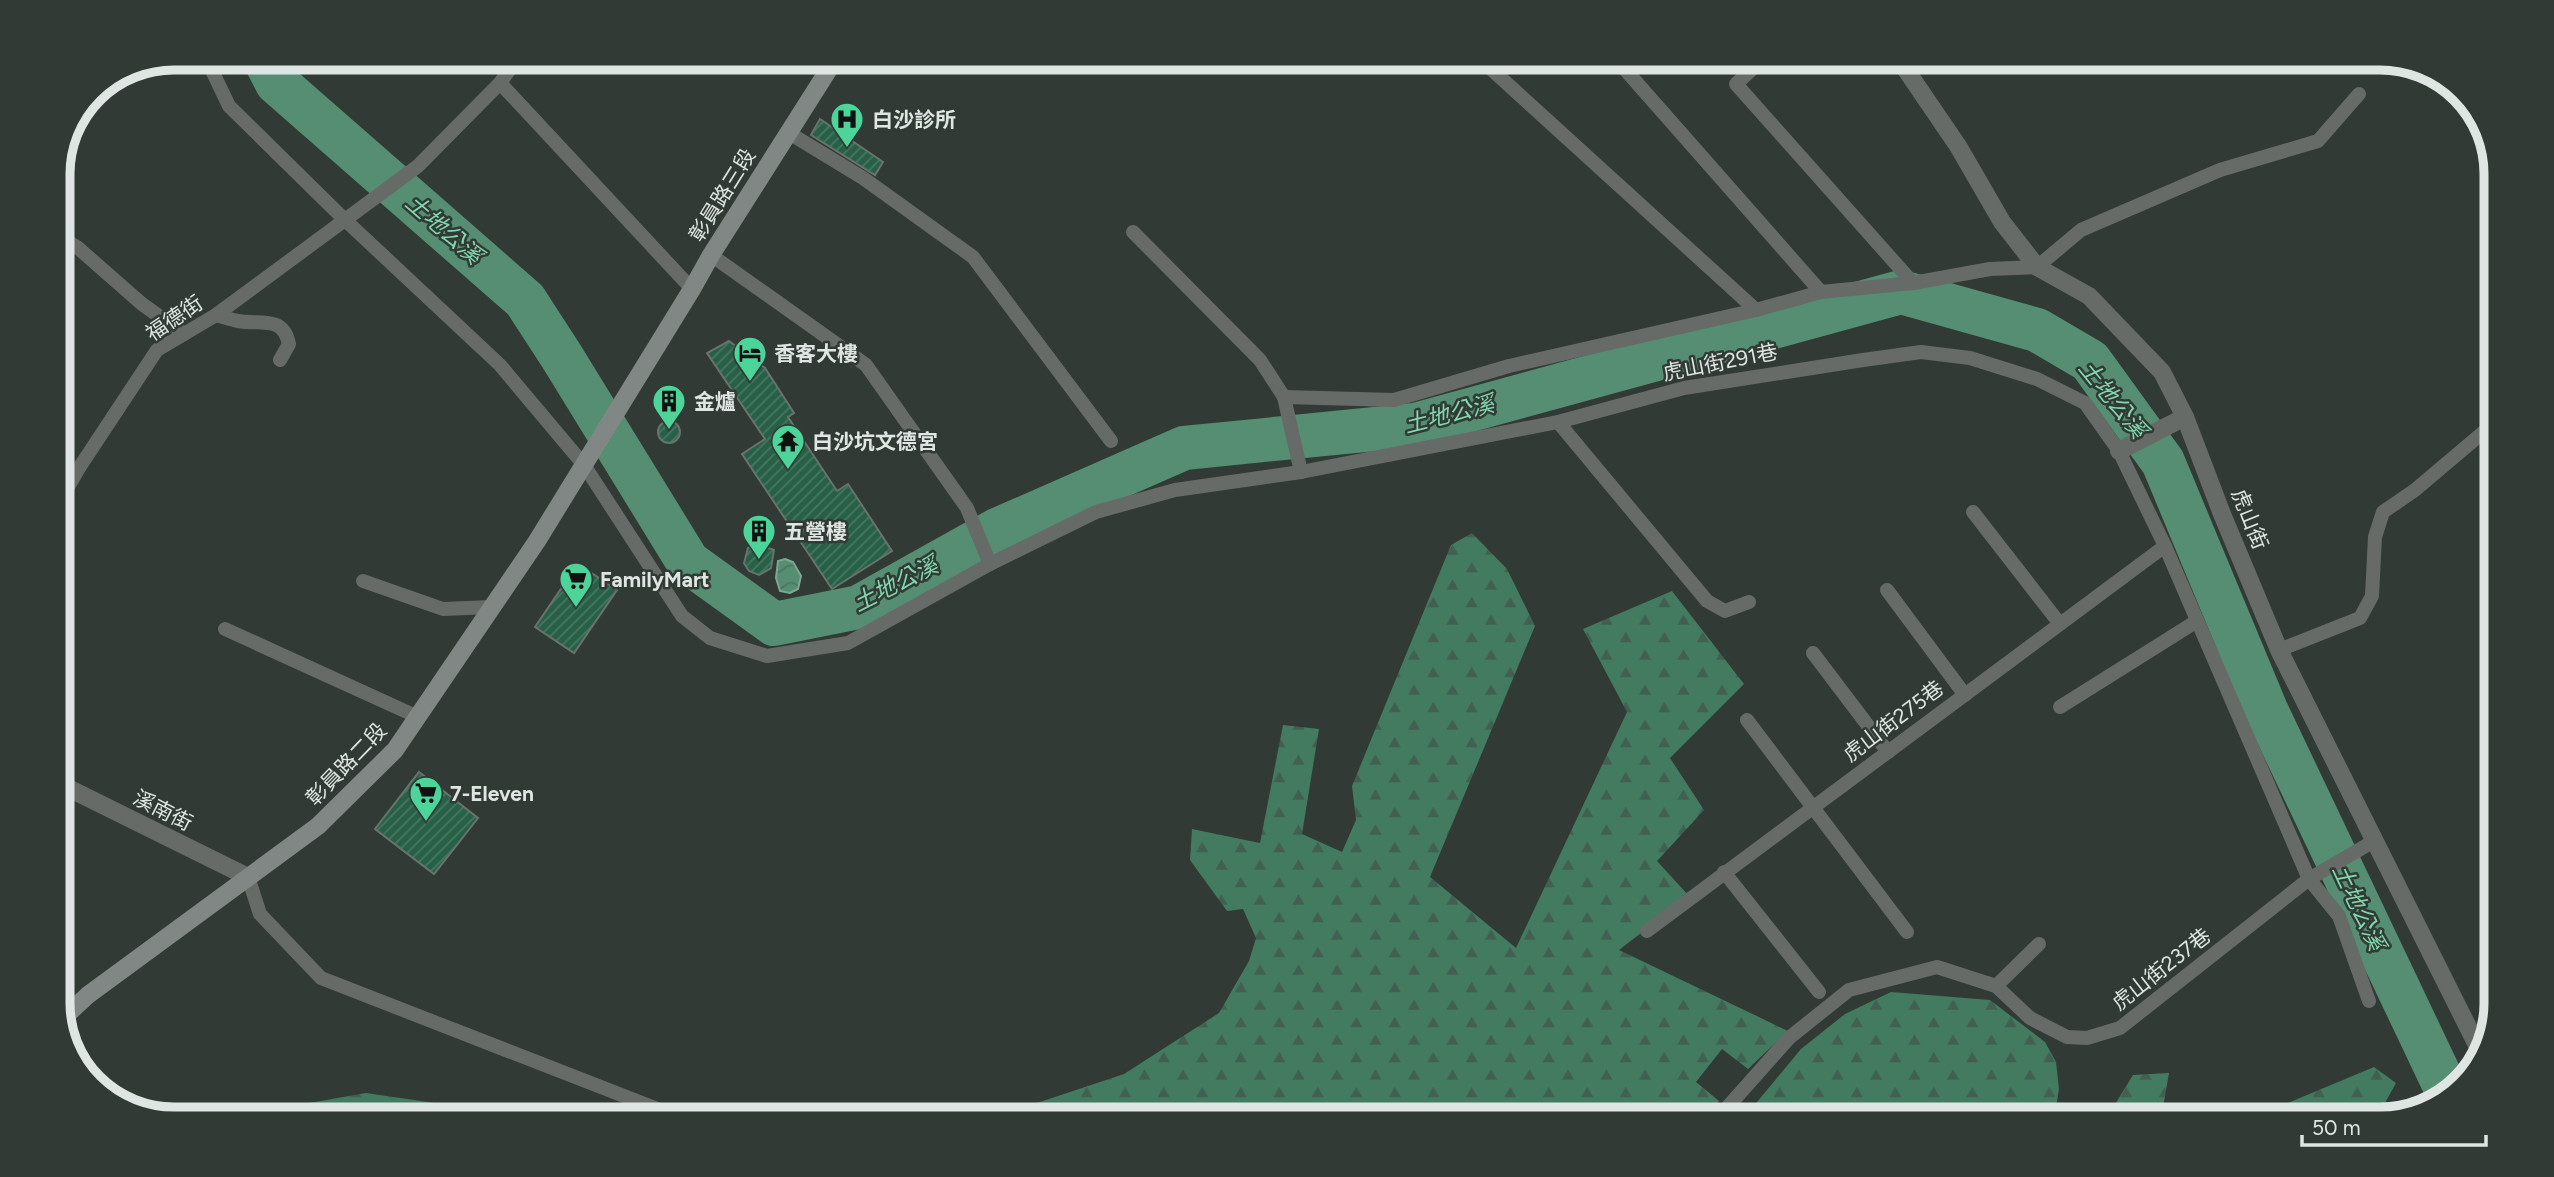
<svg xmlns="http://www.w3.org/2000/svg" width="2554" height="1177" font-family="Figtree,'Noto Sans TC',sans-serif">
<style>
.forest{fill:url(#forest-firs)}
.water{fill:url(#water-waves);stroke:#7ea894;stroke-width:2}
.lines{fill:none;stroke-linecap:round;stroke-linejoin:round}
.river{stroke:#558e72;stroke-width:44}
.building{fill:url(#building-hatch);stroke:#69736d;stroke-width:2}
.service{stroke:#676b68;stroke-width:14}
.minor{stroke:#676b68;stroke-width:18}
.tertiary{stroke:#676b68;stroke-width:18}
.secondary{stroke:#818784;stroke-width:18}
.labels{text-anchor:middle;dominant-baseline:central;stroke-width:5;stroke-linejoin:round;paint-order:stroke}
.poi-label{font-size:21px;font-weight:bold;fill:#dfe5e2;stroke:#313a35;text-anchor:start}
.street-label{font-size:21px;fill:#dfe5e2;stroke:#313a35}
.water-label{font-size:23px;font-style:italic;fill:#81d8ae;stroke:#313a35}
.rim{fill:none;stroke:#dfe5e2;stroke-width:9}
</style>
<defs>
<pattern id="forest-firs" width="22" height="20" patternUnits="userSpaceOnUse" patternTransform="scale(1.75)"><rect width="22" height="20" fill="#427b60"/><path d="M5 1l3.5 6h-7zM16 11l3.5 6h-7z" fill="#426052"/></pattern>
<pattern id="water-waves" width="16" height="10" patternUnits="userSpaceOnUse" patternTransform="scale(1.75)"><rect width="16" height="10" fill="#558e72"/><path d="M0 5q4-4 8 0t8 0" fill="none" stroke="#4f7462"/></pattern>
<pattern id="building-hatch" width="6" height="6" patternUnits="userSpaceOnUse" patternTransform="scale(1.75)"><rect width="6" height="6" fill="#276047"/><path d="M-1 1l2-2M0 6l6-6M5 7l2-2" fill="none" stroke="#467761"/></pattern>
</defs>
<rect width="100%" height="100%" fill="#313a35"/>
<g class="forest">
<path d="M 1472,533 L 1507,569 L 1535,626 L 1430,877 L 1516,948 L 1627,712 L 1583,629 L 1672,591 L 1744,684 L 1670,758 L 1704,810 L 1657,861 L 1689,896 L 1619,950 L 1788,1031 L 1748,1069 L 1722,1049 L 1696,1082 L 1719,1101 L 1702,1119 L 989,1119 L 1124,1074 L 1219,1013 L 1249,961 L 1256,938 L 1243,909 L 1227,911 L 1190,860 L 1192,829 L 1260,843 L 1283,725 L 1319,729 L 1302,834 L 1342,852 L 1356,820 L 1352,786 L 1451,545 Z"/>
<path d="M 1891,992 L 1990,1000 L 2045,1042 L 2056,1062 L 2059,1089 L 2054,1119 L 1743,1119 L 1801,1049 L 1845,1014 Z"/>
<path d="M 2374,1067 L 2396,1083 L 2376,1119 L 2265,1119 L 2271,1110 Z"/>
<path d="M 2169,1073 L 2161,1119 L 2106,1119 L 2133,1075 Z"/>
<path d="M 366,1093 L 545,1119 L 280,1119 L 292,1106 Z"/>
</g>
<path class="water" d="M 785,559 L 793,562 L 801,576 L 798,589 L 790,593 L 780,591 L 776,578 L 778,561 Z"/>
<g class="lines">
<path class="river" d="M 264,58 L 277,83 L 525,300 L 562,357 L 688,562 L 774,624 L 859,607 L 997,530 L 1184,448 L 1415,425 L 1901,292 L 2037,330 L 2090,361 L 2163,462 L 2266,710 L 2449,1095"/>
</g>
<g class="building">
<path d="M 820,119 L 883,162 L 875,175 L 811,135 Z"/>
<path d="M 729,341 L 765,368 L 794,413 L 788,417 L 837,491 L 848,484 L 892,551 L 832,589 L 742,454 L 765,439 L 707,353 Z"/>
<circle cx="669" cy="432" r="11"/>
<path d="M 757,544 L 774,550 L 771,568 L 759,575 L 749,571 L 744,563 L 748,548 Z"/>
<path d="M 578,564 L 617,590 L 574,653 L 535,627 Z"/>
<path d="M 419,772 L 478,818 L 434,874 L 375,829 Z"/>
</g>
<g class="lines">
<g class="service">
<path d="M 206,58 L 229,106 L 344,219 L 500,365 L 584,465 L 682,616 L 710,638 L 767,656 L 848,643 L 990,564 L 1096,512 L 1175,490 L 1301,472 L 1558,422 L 1684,388 L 1863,360 L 1921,352 L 1970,358 L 2037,379 L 2085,403 L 2119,451 L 2165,546 L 2309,879 L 2339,916 L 2369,1001"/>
<path d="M 1479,58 L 1756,310"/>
<path d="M 1615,58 L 1821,292"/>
<path d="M 1764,58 L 1736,84 L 1913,283"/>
<path d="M 500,83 L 692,289"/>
<path d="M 789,133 L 863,178 L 973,257 L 1111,441"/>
<path d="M 1133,232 L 1260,360 L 1284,397"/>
<path d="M 58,236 L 77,247 L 142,304 L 184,334"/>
<path d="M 711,255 L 866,365 L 967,508 L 990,564"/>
<path d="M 216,315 C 223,317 231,320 238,321 C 261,325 283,315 289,344 L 280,360"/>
<path d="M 1558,422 L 1707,601 L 1725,611 L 1749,602"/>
<path d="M 1301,472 L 1284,397 L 1394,400 L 1509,366 L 1756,310 L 1821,292 L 1913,283 L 1990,269 L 2037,267 L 2081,230 L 2220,170 L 2318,141 L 2359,94"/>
<path d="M 58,504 L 79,468 L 157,350 L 216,315 L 418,166 L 500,83 L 518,58"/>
<path d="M 1973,512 L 2060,624"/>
<path d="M 363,581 L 443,609 L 491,607"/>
<path d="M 1887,590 L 1965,695"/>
<path d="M 225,629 L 418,717"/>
<path d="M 2279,650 L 2360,618 L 2372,596 L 2375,537 L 2383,512 L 2415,490 L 2493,424"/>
<path d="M 1813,653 L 1888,752"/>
<path d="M 2060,707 L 2197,621"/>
<path d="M 1747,720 L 1907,932"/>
<path d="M 1724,872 L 1819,992"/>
<path d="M 248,877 L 260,914 L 321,978 L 683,1119"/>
<path d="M 1647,931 L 2165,546"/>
<path d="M 1996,986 L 2039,944"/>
<path d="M 1717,1119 L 1789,1038 L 1849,990 L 1937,967 L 1996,986 L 2030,1018 L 2067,1037 L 2087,1038 L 2120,1028 L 2309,879 L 2374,841"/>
</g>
<path class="minor" d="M 2119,451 L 2185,417"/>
<g class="tertiary">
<path d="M 1898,58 L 1958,146 L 2002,222 L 2037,267 L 2089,296 L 2162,372 L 2185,417 L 2222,514 L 2279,650 L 2482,1055"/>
<path d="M 58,783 L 248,877"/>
</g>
<path class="secondary" d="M 61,1020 L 88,995 L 318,826 L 395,750 L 537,541 L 692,289 L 711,255 L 836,58"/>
</g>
<defs>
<symbol id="hospital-pin" viewBox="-11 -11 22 30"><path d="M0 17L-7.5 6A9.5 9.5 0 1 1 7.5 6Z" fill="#4cd49b" stroke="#313a35"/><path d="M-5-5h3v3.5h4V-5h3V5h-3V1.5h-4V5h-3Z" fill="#111"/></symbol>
<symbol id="hotel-pin" viewBox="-11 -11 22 30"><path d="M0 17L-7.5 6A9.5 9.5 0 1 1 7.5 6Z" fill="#4cd49b" stroke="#313a35"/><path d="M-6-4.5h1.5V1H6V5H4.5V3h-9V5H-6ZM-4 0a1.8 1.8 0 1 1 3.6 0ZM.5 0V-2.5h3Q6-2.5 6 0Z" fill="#111"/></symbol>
<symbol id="building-pin" viewBox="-11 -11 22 30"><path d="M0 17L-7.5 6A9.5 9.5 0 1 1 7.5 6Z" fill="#4cd49b" stroke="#313a35"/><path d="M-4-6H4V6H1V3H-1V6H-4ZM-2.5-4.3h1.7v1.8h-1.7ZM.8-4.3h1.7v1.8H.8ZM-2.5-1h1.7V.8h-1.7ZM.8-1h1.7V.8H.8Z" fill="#111"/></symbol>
<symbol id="temple-pin" viewBox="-11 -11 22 30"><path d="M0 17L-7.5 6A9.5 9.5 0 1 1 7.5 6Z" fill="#4cd49b" stroke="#313a35"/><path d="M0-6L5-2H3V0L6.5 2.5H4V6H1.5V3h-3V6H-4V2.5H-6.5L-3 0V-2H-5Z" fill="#111"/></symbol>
<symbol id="supermarket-pin" viewBox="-11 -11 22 30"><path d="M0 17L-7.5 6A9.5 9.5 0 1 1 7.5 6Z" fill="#4cd49b" stroke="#313a35"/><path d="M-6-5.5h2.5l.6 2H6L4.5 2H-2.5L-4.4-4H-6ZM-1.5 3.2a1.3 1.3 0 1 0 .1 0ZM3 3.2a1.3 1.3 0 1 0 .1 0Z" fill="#111"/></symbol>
</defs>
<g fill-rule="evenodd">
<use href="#hospital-pin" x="828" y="100" width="38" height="52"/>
<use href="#hotel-pin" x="731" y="334" width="38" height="52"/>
<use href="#building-pin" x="650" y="382" width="38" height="52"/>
<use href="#temple-pin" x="769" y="422" width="38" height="52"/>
<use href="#building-pin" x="740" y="512" width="38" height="52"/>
<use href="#supermarket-pin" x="557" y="560" width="38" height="52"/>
<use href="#supermarket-pin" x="407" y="774" width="38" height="52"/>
</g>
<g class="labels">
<g class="poi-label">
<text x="872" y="119">白沙診所</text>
<text x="774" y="353">香客大樓</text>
<text x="694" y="401">金爐</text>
<text x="812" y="441">白沙坑文德宮</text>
<text x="784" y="531">五營樓</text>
<text x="600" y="579">FamilyMart</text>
<text x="450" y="793">7-Eleven</text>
</g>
<g class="street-label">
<text transform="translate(722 195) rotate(-58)">彰員路三段</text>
<text transform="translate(174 318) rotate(-34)">福德街</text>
<text transform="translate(1720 362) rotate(-11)">虎山街291巷</text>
<text transform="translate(2250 519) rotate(68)">虎山街</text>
<text transform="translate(1893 721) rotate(-37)">虎山街275巷</text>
<text transform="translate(346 764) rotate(-46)">彰員路二段</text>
<text transform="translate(163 810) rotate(27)">溪南街</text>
<text transform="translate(2161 969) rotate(-38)">虎山街237巷</text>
</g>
<g class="water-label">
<text transform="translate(444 229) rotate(41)">土地公溪</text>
<text transform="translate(2113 399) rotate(51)">土地公溪</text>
<text transform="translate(1449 414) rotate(-14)">土地公溪</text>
<text transform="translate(895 584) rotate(-27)">土地公溪</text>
<text transform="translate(2359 907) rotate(65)">土地公溪</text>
</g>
</g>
<path d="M0 0H2554V1177H0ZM174 70H2380A104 104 0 0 1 2484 174V1003A104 104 0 0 1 2380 1107H174A104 104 0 0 1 70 1003V174A104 104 0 0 1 174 70Z" fill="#313a35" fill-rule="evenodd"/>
<path class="rim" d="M174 70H2380A104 104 0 0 1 2484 174V1003A104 104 0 0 1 2380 1107H174A104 104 0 0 1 70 1003V174A104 104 0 0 1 174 70Z"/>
<path d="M2302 1135v10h184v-10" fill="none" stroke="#dfe5e2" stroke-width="3.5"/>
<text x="2312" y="1135" font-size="21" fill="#dfe5e2" stroke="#313a35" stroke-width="5" paint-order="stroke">50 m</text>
</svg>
